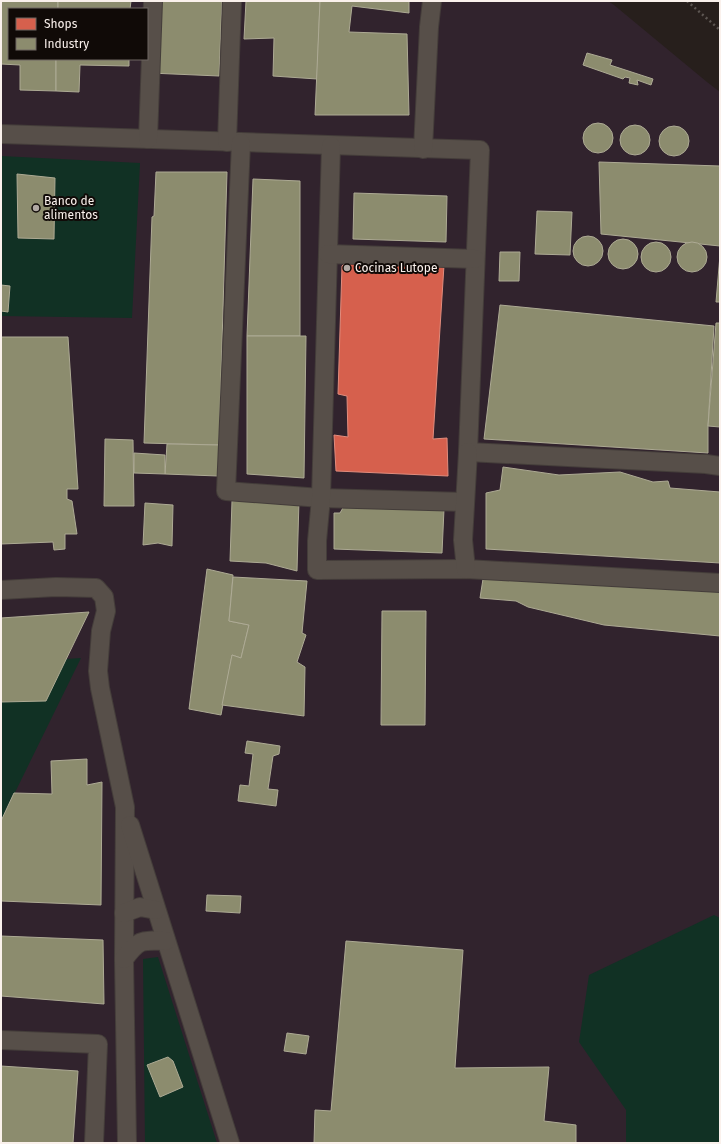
<svg xmlns="http://www.w3.org/2000/svg" width="721" height="1144" font-family="'Fira Sans',sans-serif">
<style>
.industrial{fill:#31232d;fill-rule:evenodd}
.green{fill:#113124}
.shops{fill:#d6604d;stroke:#e18c7d}
.industry{fill:#8c8c6e;stroke:#adaa94}
.lines{fill:none;stroke-linecap:round;stroke-linejoin:round}
.street-casing{stroke:#443d3a;stroke-width:20}
.path{stroke:#5d5652;stroke-width:2.5;stroke-dasharray:2 3;stroke-linecap:butt}
.street{stroke:#574f49;stroke-width:18}
.poi-dot{fill:#b0a8a3;stroke:#100a07;stroke-width:1.5}
.labels{text-anchor:middle;dominant-baseline:central;stroke-width:4;stroke-linejoin:round;paint-order:stroke}
.poi-label{font-size:12px;fill:#faf1ec;stroke:#100a07;text-anchor:start}
</style>
<rect width="100%" height="100%" fill="#271f1c"/>
<path class="industrial" d="M 1,1 L 608,1 L 614,5 L 707,82 L 720,92 L 720,1143 L 1,1143 ZM 9,9 L 147,9 L 147,59 L 9,59 Z"/>
<g class="green">
<path d="M 1,156 L 140,163 L 132,318 L 1,316 Z"/>
<path d="M 81,658 L 1,821 L 1,702 L 46,700 L 66,659 Z"/>
<path d="M 714,915 L 720,918 L 720,1143 L 626,1143 L 626,1110 L 579,1042 L 589,975 Z"/>
<path d="M 158,957 L 217,1143 L 145,1143 L 143,959 Z"/>
</g>
<path class="shops" d="M 347,261 L 444,265 L 433,439 L 447,438 L 448,476 L 336,471 L 334,435 L 348,437 L 347,396 L 338,394 L 342,266 Z"/>
<g class="industry">
<path d="M 1,1 L 58,1 L 58,9 L 9,9 L 9,59 L 56,59 L 56,91 L 20,90 L 20,65 L 1,64 Z"/>
<path d="M 58,1 L 131,1 L 130,9 L 58,9 Z"/>
<path d="M 153,1 L 222,1 L 219,76 L 150,73 Z"/>
<path d="M 246,1 L 320,1 L 317,79 L 273,76 L 274,38 L 244,39 Z"/>
<path d="M 320,1 L 409,1 L 409,13 L 352,6 L 349,32 L 407,34 L 409,115 L 315,115 Z"/>
<path d="M 587,53 L 612,60 L 610,65 L 653,79 L 651,85 L 637,80 L 638,85 L 629,83 L 630,78 L 625,77 L 623,79 L 583,65 Z"/>
<path d="M 56,59 L 129,59 L 129,66 L 80,65 L 79,92 L 56,91 Z"/>
<circle cx="598" cy="138" r="15"/>
<circle cx="635" cy="140" r="15"/>
<circle cx="674" cy="141" r="15"/>
<path d="M 599,162 L 720,166 L 720,246 L 601,234 Z"/>
<path d="M 156,172 L 227,172 L 219,445 L 144,443 L 152,217 L 154,216 Z"/>
<path d="M 17,174 L 55,178 L 54,239 L 18,238 Z"/>
<path d="M 253,179 L 300,181 L 300,336 L 247,336 Z"/>
<path d="M 354,193 L 447,196 L 446,242 L 353,239 Z"/>
<path d="M 537,211 L 572,212 L 570,255 L 535,254 Z"/>
<circle cx="588" cy="251" r="15"/>
<circle cx="623" cy="254" r="15"/>
<circle cx="692" cy="257" r="15"/>
<circle cx="656" cy="257" r="15"/>
<path d="M 500,252 L 520,252 L 519,281 L 499,281 Z"/>
<path d="M 720,255 L 720,302 L 716,302 Z"/>
<path d="M 1,285 L 10,286 L 8,312 L 1,311 Z"/>
<path d="M 500,305 L 714,326 L 708,426 L 708,453 L 484,439 Z"/>
<path d="M 716,323 L 720,323 L 720,427 L 708,426 Z"/>
<path d="M 247,336 L 306,336 L 304,478 L 247,474 Z"/>
<path d="M 1,337 L 68,337 L 78,489 L 67,489 L 67,499 L 72,501 L 77,534 L 65,534 L 65,549 L 54,550 L 53,542 L 1,544 Z"/>
<path d="M 105,439 L 133,440 L 134,506 L 104,506 Z"/>
<path d="M 167,444 L 219,445 L 218,476 L 165,474 Z"/>
<path d="M 134,453 L 165,455 L 165,474 L 134,473 Z"/>
<path d="M 503,467 L 559,475 L 620,472 L 653,482 L 668,481 L 670,488 L 720,492 L 720,563 L 486,549 L 486,493 L 500,490 Z"/>
<path d="M 299,500 L 297,571 L 266,563 L 230,561 L 232,501 Z"/>
<path d="M 145,503 L 173,505 L 172,546 L 158,543 L 143,545 Z"/>
<path d="M 344,506 L 444,509 L 442,553 L 334,549 L 334,513 L 340,513 Z"/>
<path d="M 207,569 L 233,575 L 229,621 L 249,625 L 241,658 L 232,655 L 221,715 L 189,709 Z"/>
<path d="M 233,577 L 307,581 L 302,633 L 306,635 L 297,662 L 305,667 L 304,716 L 222,705 L 232,655 L 241,658 L 249,625 L 229,621 Z"/>
<path d="M 483,579 L 720,590 L 720,636 L 604,625 L 528,607 L 516,601 L 480,598 Z"/>
<path d="M 382,611 L 426,611 L 425,725 L 381,725 Z"/>
<path d="M 89,612 L 46,701 L 1,702 L 1,618 Z"/>
<path d="M 247,741 L 280,746 L 279,754 L 273,756 L 268,789 L 278,790 L 276,806 L 238,801 L 240,785 L 249,786 L 253,754 L 245,753 Z"/>
<path d="M 87,759 L 87,785 L 102,782 L 101,905 L 1,901 L 1,821 L 14,793 L 52,794 L 51,761 Z"/>
<path d="M 207,895 L 241,896 L 240,913 L 206,911 Z"/>
<path d="M 1,936 L 103,940 L 104,1004 L 1,996 Z"/>
<path d="M 346,941 L 463,950 L 455,1068 L 549,1067 L 544,1121 L 576,1125 L 576,1143 L 314,1143 L 315,1110 L 331,1111 Z"/>
<path d="M 287,1033 L 309,1036 L 306,1054 L 284,1051 Z"/>
<path d="M 168,1057 L 173,1061 L 183,1087 L 160,1097 L 147,1065 Z"/>
<path d="M 1,1066 L 78,1071 L 73,1143 L 1,1143 Z"/>
</g>
<g class="lines">
<defs>
<g id="street">
<path d="M 1,134 L 480,150 L 468,452 L 706,464 L 720,466"/>
<path d="M 148,139 L 153,1"/>
<path d="M 227,142 L 232,1"/>
<path d="M 241,143 L 226,491 L 321,498 L 465,502"/>
<path d="M 331,146 L 321,498 L 317,541 L 317,570 L 466,569 L 720,583"/>
<path d="M 423,149 L 429,27 L 432,1"/>
<path d="M 328,254 L 475,259"/>
<path d="M 466,569 L 463,540 L 468,452"/>
<path d="M 1,590 L 56,587 L 96,588 L 104,597 L 106,611 L 101,631 L 98,671 L 100,688 L 125,807 L 124,959 L 127,1143"/>
<path d="M 130,825 L 230,1143"/>
<path d="M 124,913 L 140,907 L 156,910"/>
<path d="M 124,959 C 139,939 141,940 166,941"/>
<path d="M 1,1040 L 98,1044 L 94,1143"/>
</g>
</defs>
<use href="#street" class="street-casing"/>
<path class="path" d="M 687,1 L 720,30"/>
<use href="#street" class="street"/>
</g>
<g class="poi-dot">
<circle cx="36" cy="208" r="4"/>
<circle cx="347" cy="268" r="4"/>
</g>
<g class="labels">
<g class="poi-label">
<text x="44" y="201">Banco de<tspan x="44" dy="14">alimentos</tspan></text>
<text x="355" y="268">Cocinas Lutope</text>
</g>
</g>
<rect width="721" height="1144" fill="none" stroke="#faf1ec" stroke-width="4"/>
<rect x="8" y="8" width="140" height="52" fill="#100a07" stroke="#6e6663"/>
<rect x="16" y="18" width="20" height="12" fill="#d6604d" stroke="#6e6663"/>
<text x="44" y="28" font-size="12" fill="#faf1ec">Shops</text>
<rect x="16" y="38" width="20" height="12" fill="#8c8c6e" stroke="#6e6663"/>
<text x="44" y="48" font-size="12" fill="#faf1ec">Industry</text>
</svg>
